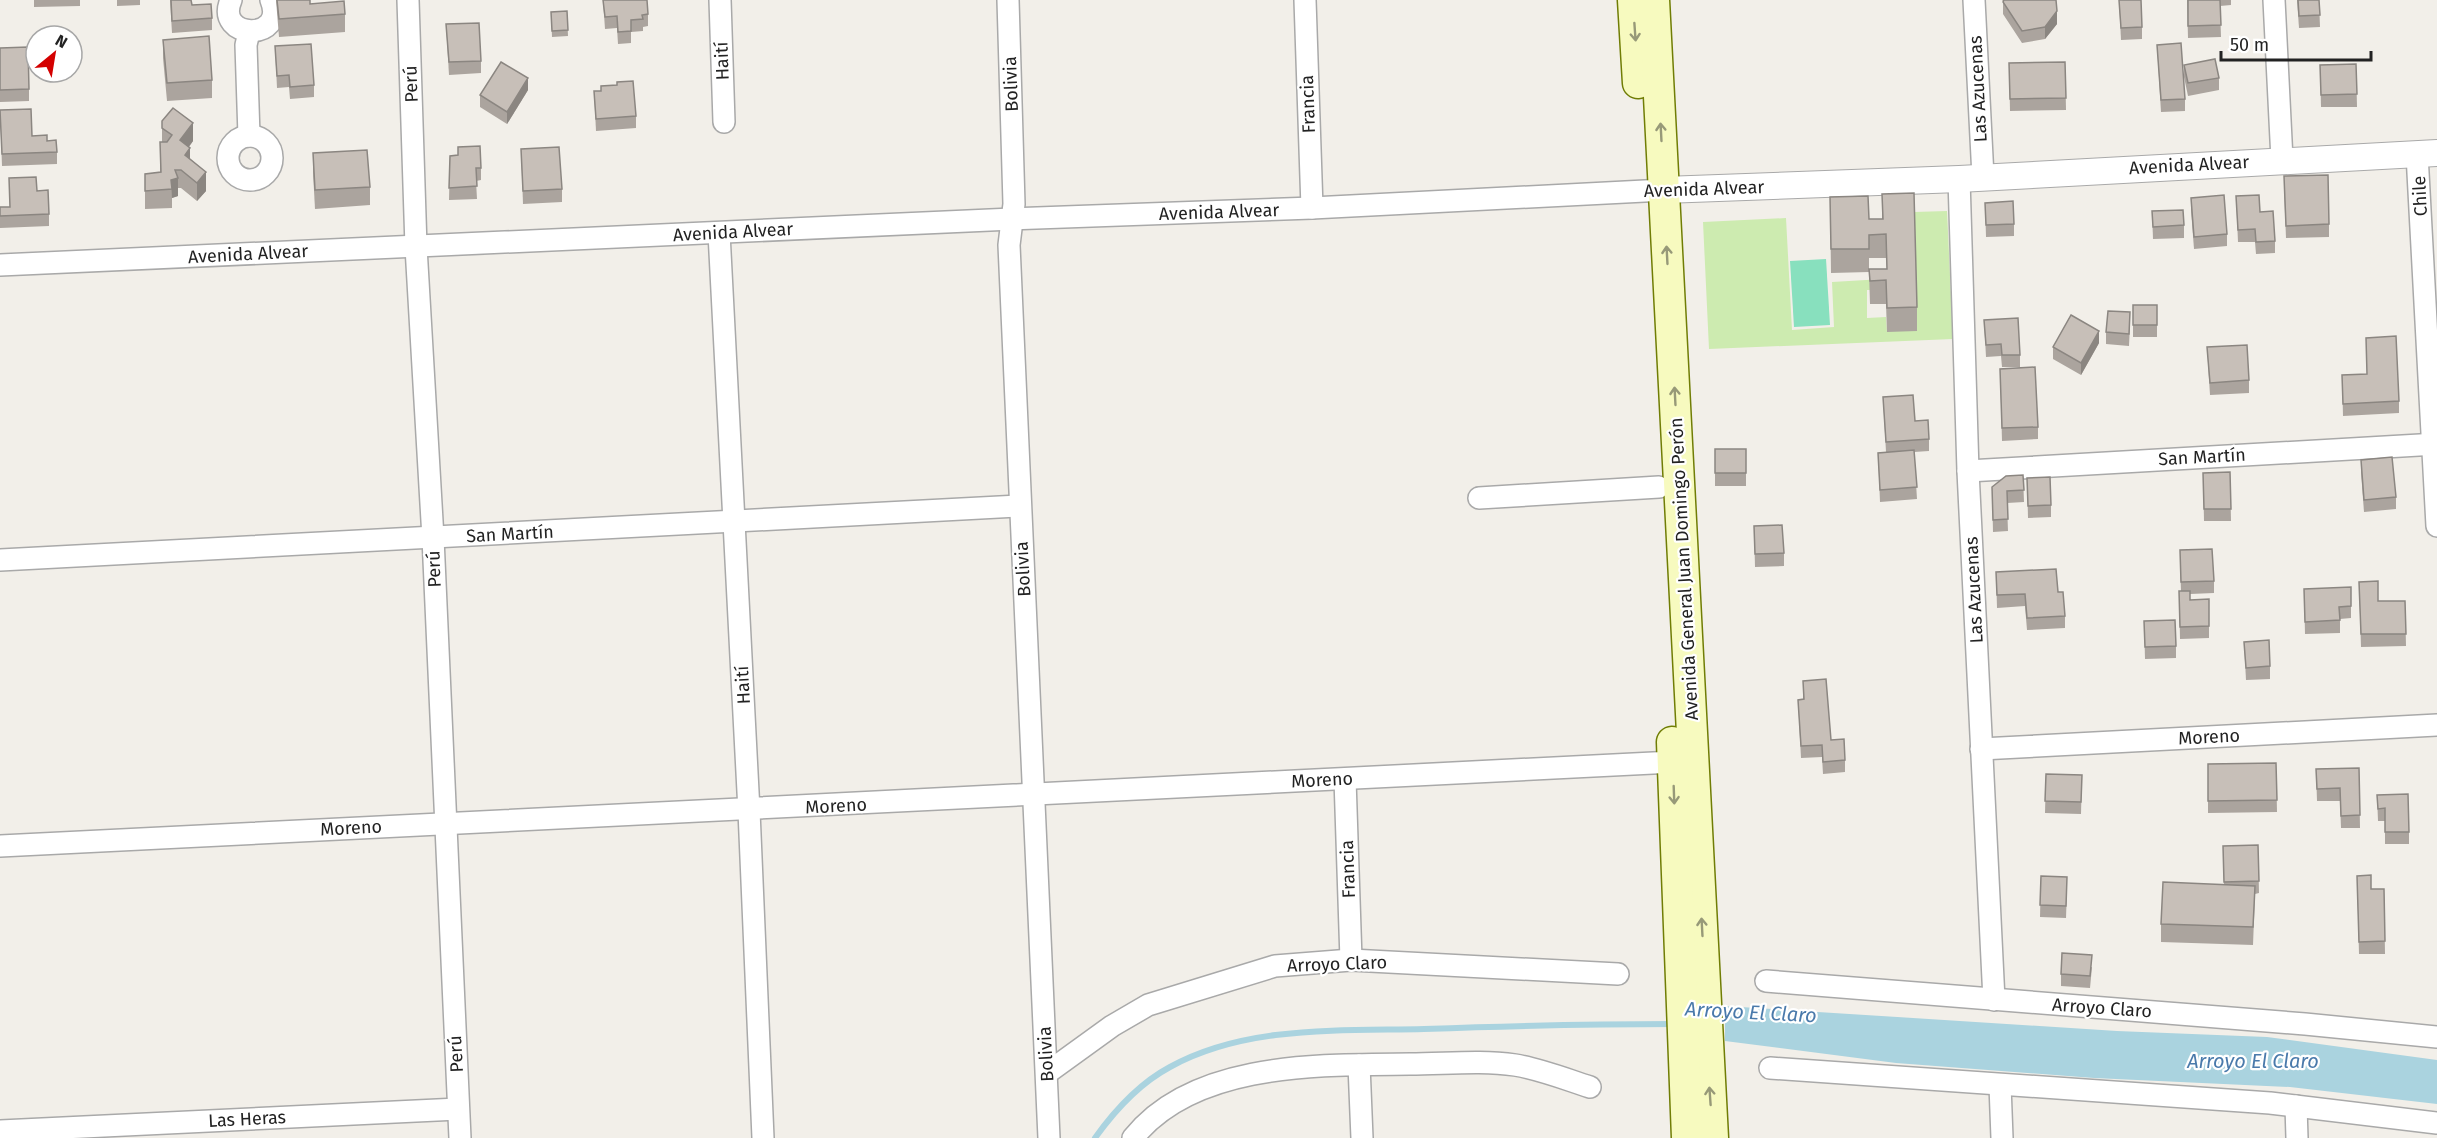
<svg xmlns="http://www.w3.org/2000/svg" width="2437" height="1138" font-family="'Fira Sans',sans-serif">
<style>
.grass{fill:#cdebb0}
.pitch{fill:#88e0be}
.water{fill:#aad3df}
.lines{fill:none;stroke-linecap:round;stroke-linejoin:round}
.stream{stroke:#aad3df;stroke-width:6}
.minor-casing{stroke:#a9a9a9;stroke-width:24}
.tertiary-casing{stroke:#a9a9a9;stroke-width:28}
.secondary-casing{stroke:#707d05;stroke-width:33}
.minor{stroke:#fff;stroke-width:21}
.tertiary{stroke:#fff;stroke-width:26}
.secondary{stroke:#f7fabf;stroke-width:30}
.wall{fill:#aba49e;fill-rule:evenodd}
.shaded-wall{fill:#8b8681}
.building{fill:#c7bfb8;stroke:#8b8681;stroke-width:1.5}
.oneway{stroke:#979978}
.labels{text-anchor:middle;dominant-baseline:central;stroke-width:4.5;stroke-linejoin:round;paint-order:stroke}
.street-label{font-size:18px;fill:#222;stroke:#fff}
.water-label{font-size:20px;font-style:italic;fill:#4a7aab;stroke:#fff}
</style>
<rect width="100%" height="100%" fill="#f2efe9"/>
<path class="grass" d="M 1947,211 L 1953,339 L 1709,349 L 1703,222 L 1786,218 L 1792,330 L 1834,327 L 1832,282 L 1883,279 L 1883,290 L 1867,290 L 1867,318 L 1886,317 L 1887,332 L 1914,212 Z"/>
<path class="pitch" d="M 1826,259 L 1830,325 L 1794,327 L 1790,261 Z"/>
<path class="water" d="M 1725,1006 L 2117,1031 L 2267,1037 L 2437,1060 L 2437,1104 L 2290,1087 L 2094,1078 L 1896,1063 L 1725,1041 Z"/>
<g class="lines">
<path class="stream" d="M 1095,1138 C 1115,1110 1140,1083 1170,1067 C 1246,1025 1341,1031 1424,1029 C 1508,1026 1591,1024 1675,1024"/>
<defs>
<g id="minor">
<path d="M 231,0 C 214,40 288,42 271,0"/>
<path d="M 408,0 L 416,247 L 433,538 L 460,1138"/>
<path d="M 720,0 L 724,122"/>
<path d="M 1008,0 L 1014,204 L 1009,245 L 1049,1138"/>
<path d="M 1305,0 L 1312,208"/>
<path d="M 1974,0 L 1983,177"/>
<path d="M 2274,0 L 2282,160"/>
<path d="M 249,32 L 246,45 L 249,136"/>
<circle cx="250" cy="158" r="22"/>
<path d="M 2417,154 L 2437,526"/>
<path d="M 1959,179 L 1968,471 L 1994,1000"/>
<path d="M 719,233 L 749,811 L 763,1138"/>
<path d="M 0,265 L 1012,219 L 1312,208 L 1664,190"/>
<path d="M 1968,471 L 2437,444"/>
<path d="M 1479,498 L 1659,487"/>
<path d="M 0,560 L 1019,506"/>
<path d="M 1981,749 L 2437,725"/>
<path d="M 1345,779 L 1351,960"/>
<path d="M 0,846 L 1673,762"/>
<path d="M 1766,981 L 2305,1024 L 2437,1037"/>
<path d="M 1359,1065 L 1362,1138"/>
<path d="M 1770,1068 L 2270,1103 L 2437,1123"/>
<path d="M 1047,1073 L 1112,1026 L 1148,1005 L 1275,966 L 1351,960 L 1618,974"/>
<path d="M 2000,1085 L 2002,1138"/>
<path d="M 2296,1106 L 2297,1138"/>
<path d="M 0,1131 L 458,1109"/>
<path d="M 1133,1138 C 1194,1061 1322,1065 1410,1064 C 1445,1064 1481,1060 1515,1065 C 1540,1069 1565,1079 1590,1087"/>
</g>
<path id="tertiary" d="M 1664,190 L 1959,179 L 2437,153"/>
<g id="secondary">
<path d="M 1633,0 L 1638,83"/>
<path d="M 1654,0 L 1713,1138"/>
<path d="M 1672,742 L 1687,1138"/>
</g>
</defs>
<use href="#minor" class="minor-casing"/>
<use href="#tertiary" class="tertiary-casing"/>
<use href="#secondary" class="secondary-casing"/>
<use href="#minor" class="minor"/>
<use href="#tertiary" class="tertiary"/>
<use href="#secondary" class="secondary"/>
</g>
<g class="wall">
<path d="M 34,0 L 80,0 L 80,6 L 34,7 Z"/>
<path d="M 117,0 L 140,0 L 140,5 L 117,6 Z"/>
<path d="M 170,0 L 191,0 L 192,5 L 212,18 L 212,30 L 172,33 Z"/>
<path d="M 276,0 L 310,0 L 310,4 L 345,14 L 345,32 L 279,37 Z"/>
<path d="M 603,0 L 648,14 L 648,26 L 643,27 L 643,31 L 631,32 L 631,43 L 618,44 L 617,28 L 605,29 Z"/>
<path d="M 2002,0 L 2056,0 L 2057,24 L 2045,39 L 2022,43 L 2003,14 L 2003,1 Z"/>
<path d="M 2119,0 L 2142,27 L 2142,39 L 2121,40 Z"/>
<path d="M 2187,0 L 2231,0 L 2231,5 L 2220,6 L 2221,37 L 2188,38 Z"/>
<path d="M 2297,0 L 2319,0 L 2320,27 L 2299,28 Z"/>
<path d="M 567,11 L 568,36 L 552,37 L 551,12 Z"/>
<path d="M 446,24 L 481,61 L 481,73 L 449,75 Z"/>
<path d="M 163,40 L 212,80 L 212,98 L 167,101 L 163,58 Z"/>
<path d="M 2157,45 L 2185,99 L 2185,111 L 2161,112 Z"/>
<path d="M 275,46 L 314,85 L 314,97 L 290,99 L 289,87 L 277,88 Z"/>
<path d="M 0,48 L 29,89 L 29,101 L 0,102 Z"/>
<path d="M 2065,62 L 2066,110 L 2010,111 L 2009,63 Z"/>
<path d="M 2356,64 L 2357,107 L 2321,107 L 2320,65 Z"/>
<path d="M 2184,65 L 2219,78 L 2219,90 L 2188,96 L 2184,77 Z"/>
<path d="M 528,90 L 507,124 L 480,107 L 480,95 Z"/>
<path d="M 594,91 L 636,116 L 636,128 L 596,131 Z"/>
<path d="M 0,110 L 32,136 L 47,141 L 57,152 L 57,164 L 2,166 Z"/>
<path d="M 162,121 L 193,141 L 189,147 L 190,159 L 206,191 L 197,201 L 181,188 L 178,188 L 178,196 L 172,198 L 172,208 L 145,209 L 145,174 L 160,172 L 160,142 L 162,142 Z"/>
<path d="M 458,147 L 481,168 L 481,180 L 476,181 L 477,199 L 449,200 L 450,156 L 458,155 Z"/>
<path d="M 521,149 L 562,189 L 562,202 L 523,204 Z"/>
<path d="M 313,153 L 370,187 L 370,205 L 315,209 L 313,172 Z"/>
<path d="M 9,178 L 37,191 L 49,214 L 49,226 L 0,228 L 0,207 L 10,207 Z"/>
<path d="M 2284,188 L 2329,224 L 2329,237 L 2286,238 Z"/>
<path d="M 1882,194 L 1917,307 L 1917,331 L 1887,332 L 1886,304 L 1870,304 L 1869,272 L 1831,273 L 1830,197 L 1869,219 L 1882,219 ZM 1869,258 L 1886,258 L 1887,269 L 1869,269 Z"/>
<path d="M 2236,196 L 2260,212 L 2275,241 L 2275,253 L 2256,254 L 2255,242 L 2238,242 Z"/>
<path d="M 2191,198 L 2227,234 L 2227,246 L 2194,249 L 2191,210 Z"/>
<path d="M 1985,203 L 2014,224 L 2014,236 L 1986,237 Z"/>
<path d="M 2152,211 L 2184,225 L 2184,238 L 2153,239 Z"/>
<rect x="2133" y="305" width="24" height="32"/>
<path d="M 1984,320 L 2020,355 L 2020,367 L 2002,367 L 2001,356 L 1986,357 Z"/>
<path d="M 2130,324 L 2129,346 L 2106,344 L 2106,332 Z"/>
<path d="M 2366,338 L 2399,401 L 2399,413 L 2343,416 L 2342,375 L 2367,374 Z"/>
<path d="M 2099,343 L 2081,375 L 2053,359 L 2053,347 Z"/>
<path d="M 2207,347 L 2249,380 L 2249,393 L 2210,395 Z"/>
<path d="M 2000,369 L 2038,427 L 2038,439 L 2002,441 Z"/>
<path d="M 1883,397 L 1915,421 L 1929,439 L 1929,451 L 1914,452 L 1917,499 L 1880,502 L 1878,453 L 1886,452 Z"/>
<rect x="1715" y="449" width="31" height="37"/>
<path d="M 2361,460 L 2396,497 L 2396,509 L 2364,512 L 2361,472 Z"/>
<path d="M 2230,472 L 2231,521 L 2204,521 L 2203,473 Z"/>
<path d="M 2023,475 L 2024,502 L 2007,503 L 2008,531 L 1993,532 L 1992,487 Z"/>
<path d="M 2027,478 L 2051,505 L 2051,517 L 2028,518 Z"/>
<path d="M 1754,526 L 1784,553 L 1784,566 L 1755,567 Z"/>
<path d="M 2180,562 L 2214,581 L 2214,593 L 2190,594 L 2190,600 L 2209,599 L 2209,638 L 2180,639 L 2179,591 L 2181,591 Z"/>
<path d="M 1996,572 L 2058,592 L 2065,616 L 2065,628 L 2027,630 L 2025,606 L 1997,608 Z"/>
<path d="M 2359,582 L 2378,601 L 2405,601 L 2406,646 L 2361,647 Z"/>
<path d="M 2304,589 L 2351,606 L 2351,618 L 2340,619 L 2340,633 L 2305,634 Z"/>
<path d="M 2144,621 L 2176,646 L 2176,658 L 2145,659 Z"/>
<path d="M 2244,642 L 2270,666 L 2270,679 L 2246,680 Z"/>
<path d="M 1803,681 L 1831,740 L 1845,760 L 1845,772 L 1823,774 L 1822,757 L 1801,758 L 1798,700 L 1803,699 Z"/>
<path d="M 2276,763 L 2277,812 L 2208,813 L 2208,764 Z"/>
<path d="M 2359,768 L 2360,828 L 2341,828 L 2340,801 L 2317,801 L 2316,769 Z"/>
<path d="M 2046,774 L 2082,775 L 2081,814 L 2045,813 Z"/>
<path d="M 2377,795 L 2409,832 L 2409,844 L 2385,844 L 2385,821 L 2378,821 Z"/>
<path d="M 2258,845 L 2259,893 L 2255,894 L 2253,945 L 2161,942 L 2161,924 L 2224,885 L 2223,846 Z"/>
<path d="M 2041,876 L 2067,889 L 2066,918 L 2040,917 Z"/>
<path d="M 2357,876 L 2371,889 L 2384,889 L 2385,954 L 2359,954 Z"/>
<path d="M 2092,967 L 2090,988 L 2061,986 L 2061,974 Z"/>
</g>
<g class="shaded-wall">
<path d="M 2057,11 L 2057,24 L 2045,39 L 2045,27 Z"/>
<path d="M 528,78 L 528,90 L 507,124 L 507,112 Z"/>
<path d="M 193,123 L 193,141 L 180,158 L 180,140 Z"/>
<path d="M 190,148 L 190,166 L 185,155 Z"/>
<path d="M 206,172 L 206,191 L 197,201 L 197,183 Z"/>
<path d="M 178,178 L 178,196 L 172,198 L 171,180 Z"/>
<path d="M 2099,331 L 2099,343 L 2081,375 L 2081,363 Z"/>
</g>
<g class="building">
<path d="M 171,0 L 191,0 L 192,5 L 211,4 L 212,18 L 172,21 Z"/>
<path d="M 277,0 L 310,0 L 310,4 L 344,1 L 345,14 L 279,19 Z"/>
<path d="M 603,0 L 647,0 L 648,14 L 642,15 L 643,19 L 631,20 L 631,31 L 618,32 L 617,16 L 605,17 Z"/>
<path d="M 2004,0 L 2056,0 L 2057,11 L 2045,27 L 2022,31 L 2003,2 Z"/>
<path d="M 2119,0 L 2141,0 L 2142,27 L 2121,28 Z"/>
<path d="M 2188,0 L 2220,0 L 2221,25 L 2188,26 Z"/>
<path d="M 2298,0 L 2319,0 L 2320,15 L 2299,16 Z"/>
<path d="M 567,11 L 568,30 L 552,31 L 551,12 Z"/>
<path d="M 479,23 L 481,61 L 449,62 L 446,24 Z"/>
<path d="M 209,36 L 212,80 L 167,83 L 163,40 Z"/>
<path d="M 2181,43 L 2185,99 L 2161,100 L 2157,45 Z"/>
<path d="M 311,44 L 314,85 L 290,87 L 289,75 L 277,76 L 275,46 Z"/>
<path d="M 28,47 L 29,89 L 0,90 L 0,48 Z"/>
<path d="M 2215,59 L 2219,78 L 2188,83 L 2184,65 Z"/>
<path d="M 501,62 L 528,78 L 507,112 L 480,95 Z"/>
<path d="M 2065,62 L 2066,98 L 2010,99 L 2009,63 Z"/>
<path d="M 2356,64 L 2357,94 L 2321,95 L 2320,65 Z"/>
<path d="M 633,81 L 636,116 L 596,119 L 594,91 L 601,91 L 601,86 L 617,85 L 617,82 Z"/>
<path d="M 173,108 L 193,123 L 180,140 L 190,148 L 185,155 L 206,172 L 197,183 L 181,170 L 175,170 L 178,178 L 171,180 L 172,189 L 145,191 L 145,174 L 161,172 L 160,142 L 167,142 L 172,135 L 162,128 L 162,121 Z"/>
<path d="M 31,109 L 32,136 L 47,135 L 47,141 L 56,140 L 57,152 L 2,154 L 0,110 Z"/>
<path d="M 480,146 L 481,168 L 476,168 L 477,186 L 449,188 L 450,156 L 458,155 L 458,147 Z"/>
<path d="M 559,147 L 562,189 L 523,191 L 521,149 Z"/>
<path d="M 367,150 L 370,187 L 315,190 L 313,153 Z"/>
<path d="M 2328,175 L 2329,224 L 2286,226 L 2284,176 Z"/>
<path d="M 36,177 L 37,191 L 48,190 L 49,214 L 0,216 L 0,207 L 10,207 L 9,178 Z"/>
<path d="M 1914,193 L 1917,307 L 1887,308 L 1886,280 L 1870,281 L 1869,269 L 1887,269 L 1886,234 L 1869,235 L 1869,249 L 1831,249 L 1830,197 L 1868,196 L 1869,219 L 1883,219 L 1882,194 Z"/>
<path d="M 2224,195 L 2227,234 L 2194,237 L 2191,198 Z"/>
<path d="M 2259,195 L 2260,212 L 2273,211 L 2275,241 L 2256,242 L 2255,229 L 2238,230 L 2236,196 Z"/>
<path d="M 2013,201 L 2014,224 L 1986,225 L 1985,203 Z"/>
<path d="M 2183,210 L 2184,225 L 2153,227 L 2152,211 Z"/>
<rect x="2133" y="305" width="24" height="20"/>
<path d="M 2108,311 L 2130,312 L 2129,334 L 2106,332 Z"/>
<path d="M 2071,315 L 2099,331 L 2081,363 L 2053,347 Z"/>
<path d="M 2018,318 L 2020,355 L 2002,355 L 2001,344 L 1986,345 L 1984,320 Z"/>
<path d="M 2396,336 L 2399,401 L 2343,404 L 2342,375 L 2367,374 L 2366,338 Z"/>
<path d="M 2247,345 L 2249,380 L 2210,383 L 2207,347 Z"/>
<path d="M 2035,367 L 2038,427 L 2002,428 L 2000,369 Z"/>
<path d="M 1913,395 L 1915,421 L 1928,420 L 1929,439 L 1886,442 L 1883,397 Z"/>
<rect x="1715" y="449" width="31" height="24"/>
<path d="M 1914,450 L 1917,487 L 1880,490 L 1878,453 Z"/>
<path d="M 2392,457 L 2396,497 L 2364,500 L 2361,460 Z"/>
<path d="M 2230,472 L 2231,509 L 2204,509 L 2203,473 Z"/>
<path d="M 2023,475 L 2024,490 L 2007,491 L 2008,519 L 1993,520 L 1992,487 L 2006,476 Z"/>
<path d="M 2050,477 L 2051,505 L 2028,506 L 2027,478 Z"/>
<path d="M 1782,525 L 1784,553 L 1755,554 L 1754,526 Z"/>
<path d="M 2212,549 L 2214,581 L 2181,582 L 2180,550 Z"/>
<path d="M 2056,569 L 2058,592 L 2063,592 L 2065,616 L 2027,618 L 2025,594 L 1997,595 L 1996,572 Z"/>
<path d="M 2378,581 L 2378,601 L 2405,601 L 2406,634 L 2361,634 L 2359,582 Z"/>
<path d="M 2351,587 L 2351,606 L 2339,607 L 2340,620 L 2305,622 L 2304,589 Z"/>
<path d="M 2179,591 L 2190,591 L 2190,600 L 2209,599 L 2209,626 L 2180,627 Z"/>
<path d="M 2175,620 L 2176,646 L 2145,647 L 2144,621 Z"/>
<path d="M 2269,640 L 2270,666 L 2246,668 L 2244,642 Z"/>
<path d="M 1826,679 L 1831,740 L 1844,739 L 1845,760 L 1823,762 L 1822,745 L 1801,746 L 1798,700 L 1804,699 L 1803,681 Z"/>
<path d="M 2276,763 L 2277,800 L 2208,801 L 2208,764 Z"/>
<path d="M 2359,768 L 2360,815 L 2341,816 L 2340,788 L 2317,789 L 2316,769 Z"/>
<path d="M 2046,774 L 2082,775 L 2081,802 L 2045,801 Z"/>
<path d="M 2408,794 L 2409,832 L 2385,832 L 2385,808 L 2378,809 L 2377,795 Z"/>
<path d="M 2258,845 L 2259,881 L 2224,882 L 2223,846 Z"/>
<path d="M 2371,875 L 2371,889 L 2384,889 L 2385,941 L 2359,942 L 2357,876 Z"/>
<path d="M 2041,876 L 2067,877 L 2066,906 L 2040,905 Z"/>
<path d="M 2163,882 L 2255,886 L 2253,927 L 2161,924 Z"/>
<path d="M 2062,953 L 2092,955 L 2090,976 L 2061,974 Z"/>
</g>
<defs><path id="oneway-shaft" d="M-6 0H5M1.5-3L5.5 0L1.5 3" fill="none" stroke-width="1.6" stroke-linecap="round" stroke-linejoin="round" transform="scale(1.5)"/></defs>
<g class="oneway">
<use href="#oneway-shaft" transform="translate(1635 32) rotate(86)"/>
<use href="#oneway-shaft" transform="translate(1661 132) rotate(-93)"/>
<use href="#oneway-shaft" transform="translate(1667 255) rotate(-93)"/>
<use href="#oneway-shaft" transform="translate(1675 396) rotate(-93)"/>
<use href="#oneway-shaft" transform="translate(1674 795) rotate(88)"/>
<use href="#oneway-shaft" transform="translate(1702 927) rotate(-93)"/>
<use href="#oneway-shaft" transform="translate(1710 1096) rotate(-94)"/>
</g>
<g class="labels">
<g class="street-label">
<text transform="translate(722 61) rotate(-92)">Haití</text>
<text transform="translate(411 84) rotate(-92)">Perú</text>
<text transform="translate(1011 84) rotate(-92)">Bolivia</text>
<text transform="translate(1978 89) rotate(-93)">Las Azucenas</text>
<text transform="translate(1308 104) rotate(-92)">Francia</text>
<text transform="translate(2189 165) rotate(-3)">Avenida Alvear</text>
<text transform="translate(1704 189) rotate(-2)">Avenida Alvear</text>
<text transform="translate(2420 196) rotate(-93)">Chile</text>
<text transform="translate(1219 212) rotate(-2)">Avenida Alvear</text>
<text transform="translate(733 232) rotate(-3)">Avenida Alvear</text>
<text transform="translate(248 254) rotate(-3)">Avenida Alvear</text>
<text transform="translate(2202 457) rotate(-3)">San Martín</text>
<text transform="translate(510 534) rotate(-3)">San Martín</text>
<text transform="translate(434 569) rotate(-92)">Perú</text>
<text transform="translate(1023 569) rotate(-93)">Bolivia</text>
<text transform="translate(1684 569) rotate(-93)">Avenida General Juan Domingo Perón</text>
<text transform="translate(1974 590) rotate(-93)">Las Azucenas</text>
<text transform="translate(743 685) rotate(-93)">Haití</text>
<text transform="translate(2209 737) rotate(-3)">Moreno</text>
<text transform="translate(1322 780) rotate(-3)">Moreno</text>
<text transform="translate(836 806) rotate(-3)">Moreno</text>
<text transform="translate(351 828) rotate(-3)">Moreno</text>
<text transform="translate(1348 869) rotate(-92)">Francia</text>
<text transform="translate(1337 964) rotate(-2)">Arroyo Claro</text>
<text transform="translate(2102 1008) rotate(4)">Arroyo Claro</text>
<text transform="translate(456 1054) rotate(-93)">Perú</text>
<text transform="translate(1046 1054) rotate(-93)">Bolivia</text>
<text transform="translate(247 1119) rotate(-3)">Las Heras</text>
</g>
<g class="water-label">
<text transform="translate(1751 1012) rotate(3)">Arroyo El Claro</text>
<text x="2253" y="1061">Arroyo El Claro</text>
</g>
</g>
<g transform="translate(54 54) rotate(30)"><circle r="28" fill="#ffffff" stroke="#a7a7a7" stroke-width="1.5"/>
<path d="M0-4.5L10 22L0 15L-10 22Z" fill="#d40000"/>
<text y="-9" font-size="16" font-weight="bold" text-anchor="middle" fill="#222222">N</text>
</g>
<path d="M2221 51v9h150v-9" fill="none" stroke="#222222" stroke-width="3"/>
<text x="2230" y="51" font-size="18" fill="#222222" stroke="#ffffff" stroke-width="4.5" paint-order="stroke">50 m</text>
</svg>
